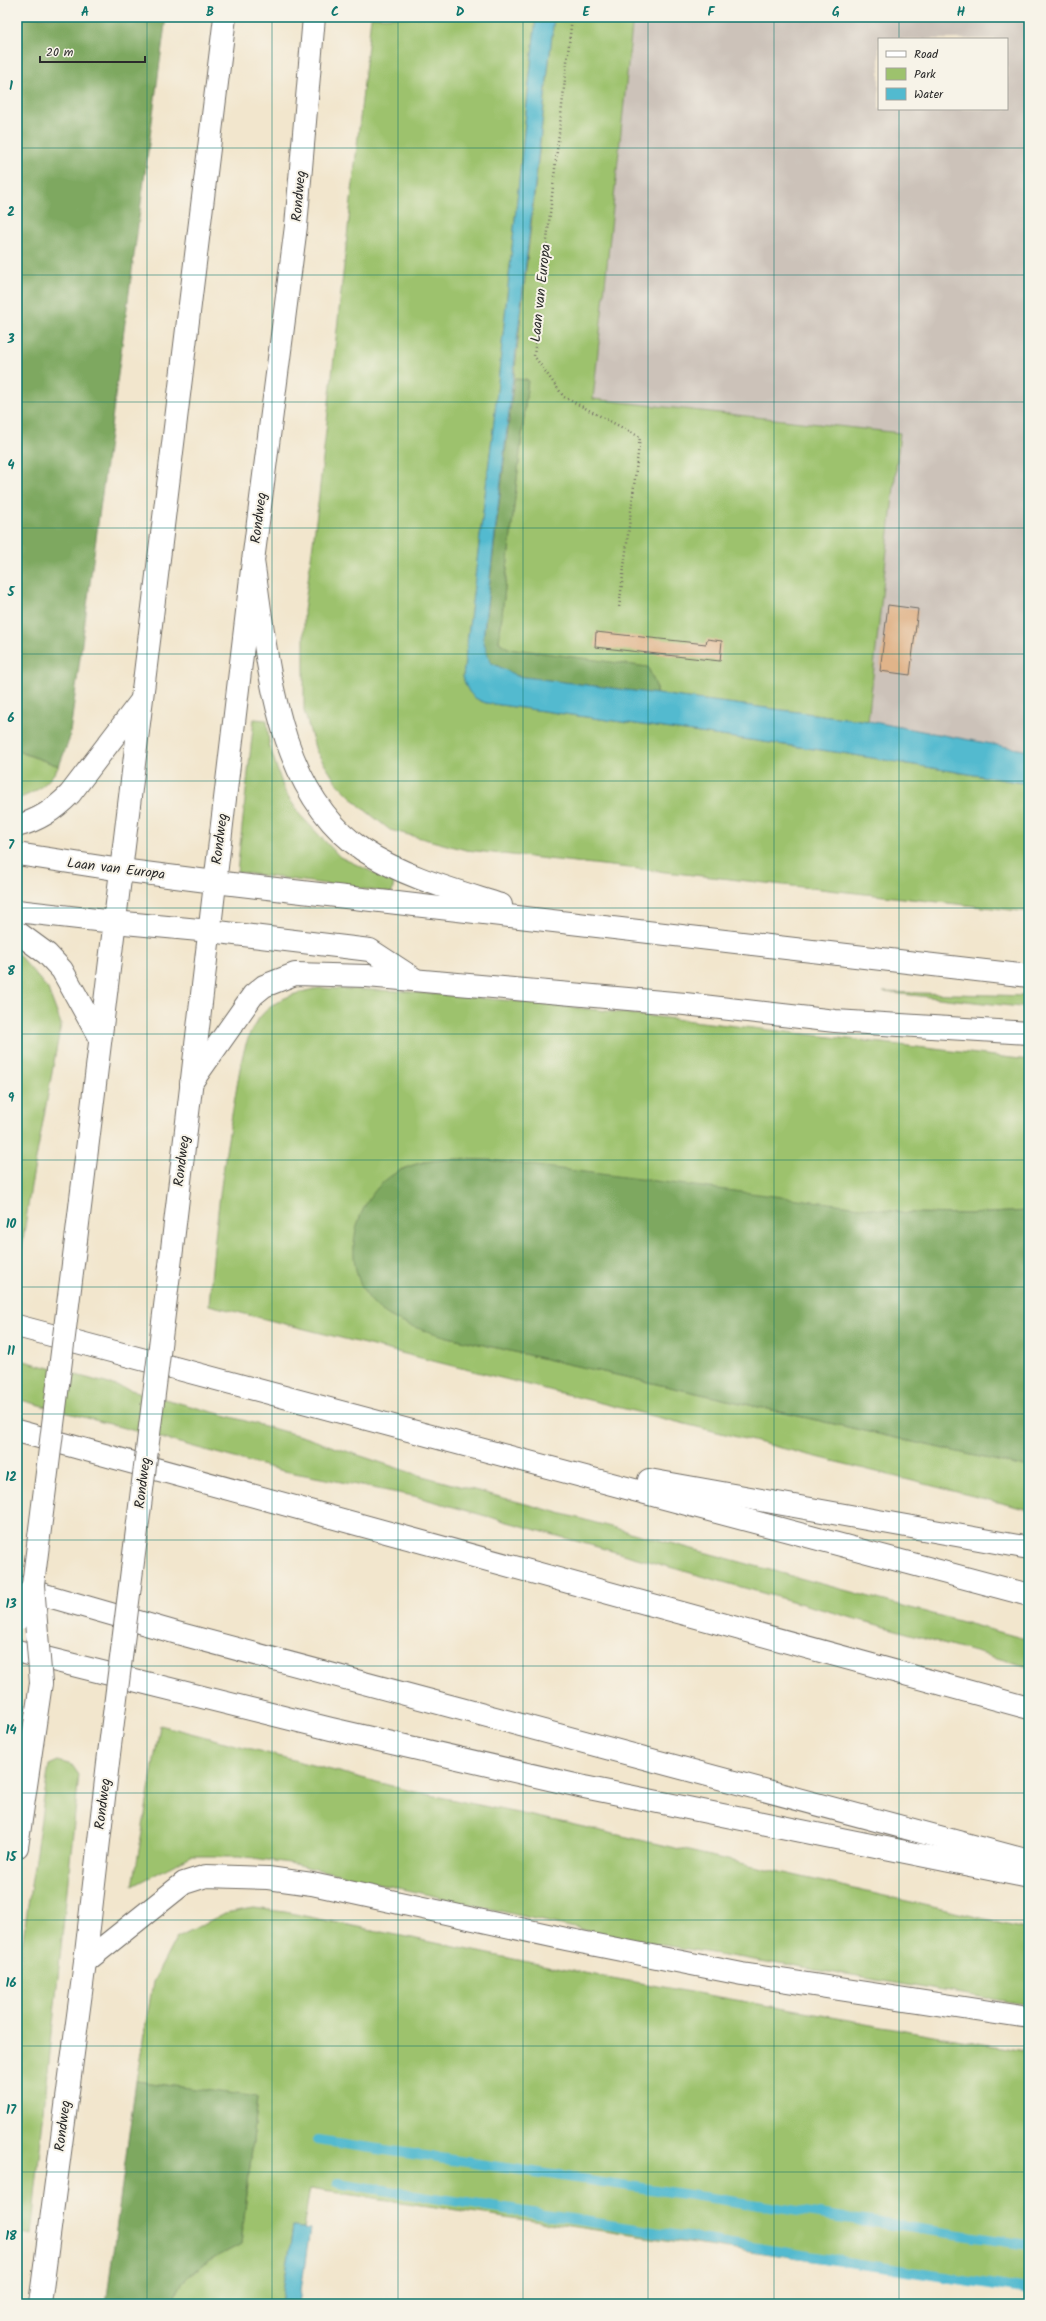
<svg xmlns="http://www.w3.org/2000/svg" width="1046" height="2321" font-family="Kalam,sans-serif">
<style>
.industrial{fill:#ccc2b9;fill-rule:evenodd}
.green{fill:#9dc26d;stroke:#64764c}
.forest{fill:#7ea860;stroke:#546a46}
.water{fill:#52bacf;stroke:#3e727d}
.lines{fill:none;stroke-linecap:round;stroke-linejoin:round}
.stream{stroke:#52bacf;stroke-width:10}
.building{fill:#e0b48a}
.tertiary-casing{stroke:#716c64;stroke-width:24}
.trunk-casing{stroke:#716c64;stroke-width:24}
.motorway-casing{stroke:#716c64;stroke-width:24}
.path{stroke:#716c64;stroke-width:2.5;stroke-dasharray:1 3;stroke-linecap:butt}
.tertiary{stroke:#fff;stroke-width:22}
.trunk{stroke:#fff;stroke-width:22}
.motorway{stroke:#fff;stroke-width:22}
.trunk-bridge-casing{stroke:#716c64;stroke-width:24;stroke-linecap:butt}
.motorway-bridge-casing{stroke:#716c64;stroke-width:24;stroke-linecap:butt}
.trunk-bridge{stroke:#fff;stroke-width:22}
.motorway-bridge{stroke:#fff;stroke-width:22}
.grid{fill:none;stroke:#0f766e;stroke-width:1;stroke-opacity:0.55}
.labels{text-anchor:middle;dominant-baseline:central;stroke-width:4;stroke-linejoin:round;paint-order:stroke}
.street-label{font-size:14px;fill:#2b2b2b;stroke:#f7f3e8}
.neatline{fill:none;stroke:#0f766e;stroke-width:1.5}
.grid-label{font-size:13px;text-anchor:middle;font-weight:bold;fill:#0f766e}
</style>
<rect width="100%" height="100%" fill="#f7f3e8"/>
<filter id="ink" filterUnits="userSpaceOnUse"><feTurbulence type="fractalNoise" baseFrequency=".025" numOctaves="2"/><feDisplacementMap in="SourceGraphic" scale="8" xChannelSelector="R" yChannelSelector="G"/><feConvolveMatrix kernelMatrix="1 2 1 2 8 2 1 2 1" color-interpolation-filters="sRGB"/></filter>
<filter id="wash" filterUnits="userSpaceOnUse"><feTurbulence type="fractalNoise" baseFrequency=".012" numOctaves="4" result="noise"/><feDisplacementMap in="SourceGraphic" scale="16" xChannelSelector="R" yChannelSelector="G"/><feGaussianBlur stdDeviation="0.9" result="paint"/><feColorMatrix in="noise" values="0 0 0 0 0 0 0 0 0 0 0 0 0 0 0 0 0 1.4 0 .05"/><feComposite in="paint" operator="in"/></filter>
<g filter="url(#wash)">
<rect width="100%" height="100%" fill="#f2e6cd"/>
<path class="industrial" d="M 633,17 L 1029,17 L 1029,751 L 868,721 L 900,433 L 593,399 ZM 879,39 L 1007,39 L 1007,109 L 879,109 Z"/>
<g class="green">
<path d="M 371,17 L 536,17 L 494,421 L 463,676 C 467,691 471,698 486,703 L 842,753 L 1029,784 L 1029,912 L 466,850 L 390,830 L 360,806 L 336,782 L 316,751 L 304,711 L 304,611 L 317,513 Z"/>
<path d="M 554,17 L 633,17 L 593,399 L 900,433 L 868,721 L 656,694 L 656,686 L 507,648 L 499,642 L 528,380 L 514,379 Z"/>
<path d="M 254,719 L 267,720 L 269,744 L 284,790 L 300,815 L 340,857 L 394,882 L 392,893 L 237,872 Z"/>
<path d="M 17,751 L 59,766 C 49,783 36,793 17,799 Z"/>
<path d="M 17,953 L 48,989 L 61,1024 L 31,1186 L 21,1254 L 17,1253 Z"/>
<path d="M 319,988 L 401,991 L 537,1003 L 1029,1060 L 1029,1211 L 970,1214 L 908,1213 L 426,1161 L 402,1169 L 380,1186 L 448,1337 L 1029,1468 L 1029,1510 L 209,1305 C 214,1237 222,1170 234,1103 C 239,1078 241,1048 254,1026 C 268,1001 293,993 319,988 Z"/>
<path d="M 883,992 L 1029,996 L 1029,1008 Z"/>
<path d="M 17,1359 L 301,1436 L 415,1474 L 1029,1640 L 1029,1667 L 414,1496 L 279,1470 L 17,1399 Z"/>
<path d="M 160,1725 L 411,1791 L 566,1823 L 1029,1929 L 1029,2005 L 614,1937 L 289,1863 L 239,1856 L 191,1856 L 133,1886 Z"/>
<path d="M 58,1761 L 72,1765 L 79,1775 L 31,2235 L 17,2232 L 17,1979 L 49,1765 Z"/>
<path d="M 254,1908 L 285,1912 L 567,1970 L 1029,2052 L 1029,2292 L 310,2189 L 303,2228 L 293,2227 L 281,2304 L 174,2304 C 178,2272 216,2258 241,2244 L 258,2098 L 136,2081 L 153,1982 L 176,1938 L 225,1913 Z"/>
</g>
<g class="forest">
<path d="M 17,17 L 166,17 L 69,740 L 59,766 L 17,751 Z"/>
<path d="M 514,379 L 528,380 L 499,642 L 508,648 L 648,667 L 656,686 L 656,694 L 516,676 L 490,662 L 483,640 Z"/>
<path d="M 457,1159 L 489,1160 L 908,1213 L 970,1214 L 1029,1211 L 1029,1468 L 448,1337 C 423,1330 396,1324 376,1306 C 336,1267 353,1192 403,1169 C 420,1161 438,1160 457,1159 Z"/>
<path d="M 136,2081 L 258,2097 L 241,2244 C 216,2258 178,2272 174,2304 L 106,2304 Z"/>
</g>
<g class="water">
<path d="M 536,17 L 554,17 L 483,639 L 490,662 L 517,676 L 868,721 L 1029,751 L 1029,784 L 842,753 L 486,703 C 471,698 467,691 463,677 L 494,421 Z"/>
<path d="M 293,2227 L 310,2229 L 299,2304 L 281,2304 Z"/>
</g>
<g class="lines">
<g class="stream">
<path d="M 317,2140 L 1029,2245"/>
<path d="M 338,2183 L 1029,2290"/>
</g>
</g>
<g id="blocks">
<g class="building">
<path d="M 888,605 L 918,609 L 910,675 L 880,671 Z"/>
<path d="M 596,632 L 706,644 L 707,639 L 722,641 L 720,661 L 595,647 Z"/>
</g>
</g>
</g>
<g filter="url(#ink)">
<use href="#blocks" fill-opacity="0" stroke="#716c64" stroke-width="1"/>
<g class="lines">
<defs>
<g id="tertiary">
<path d="M 17,854 L 121,870"/>
<path d="M 17,911 L 114,922"/>
</g>
<g id="trunk">
<path d="M 17,826 C 39,820 54,810 70,794 L 141,701"/>
<path d="M 121,870 L 215,882"/>
<path d="M 114,922 L 210,931"/>
<path d="M 17,932 L 47,954 L 62,970 L 100,1039"/>
<path d="M 76,1240 L 225,17"/>
<path d="M 170,1266 L 253,561 L 296,226 L 314,17"/>
<path d="M 17,1847 L 41,1683"/>
<path d="M 40,2304 L 85,1962 L 109,1754"/>
</g>
<g id="motorway">
<path d="M 253,561 C 268,657 274,790 363,850 C 404,877 454,890 501,905"/>
<path d="M 215,882 L 1029,976"/>
<path d="M 210,931 L 370,950 L 413,978"/>
<path d="M 191,1083 L 253,995 L 264,986 L 295,974 L 367,976 L 685,1004 L 835,1021 L 1029,1033"/>
<path d="M 17,1326 L 1029,1595"/>
<path d="M 17,1431 L 1029,1708"/>
<path d="M 649,1480 L 1029,1548"/>
<path d="M 17,1587 L 177,1633 L 1029,1861"/>
<path d="M 17,1651 L 331,1729 L 584,1787 L 1029,1877"/>
<path d="M 85,1962 L 184,1883 L 206,1876 L 268,1878 L 312,1884 L 566,1939 L 742,1974 L 1029,2018"/>
</g>
</defs>
<use href="#tertiary" class="tertiary-casing"/>
<use href="#trunk" class="trunk-casing"/>
<use href="#motorway" class="motorway-casing"/>
<path class="path" d="M 572,17 L 534,356 L 564,397 L 640,437 L 619,608"/>
<use href="#tertiary" class="tertiary"/>
<use href="#trunk" class="trunk"/>
<use href="#motorway" class="motorway"/>
<defs>
<g id="trunk-bridge">
<path d="M 41,1683 L 33,1585 L 76,1240"/>
<path d="M 109,1754 L 170,1266"/>
</g>
<path id="motorway-bridge" d="M 17,1620 L 33,1585"/>
</defs>
<use href="#trunk-bridge" class="trunk-bridge-casing"/>
<use href="#motorway-bridge" class="motorway-bridge-casing"/>
<use href="#trunk-bridge" class="trunk-bridge"/>
<use href="#motorway-bridge" class="motorway-bridge"/>
</g>
</g>
<path class="grid" d="M 147,17 L 147,2304M 272,17 L 272,2304M 398,17 L 398,2304M 523,17 L 523,2304M 648,17 L 648,2304M 774,17 L 774,2304M 899,17 L 899,39M 899,109 L 899,2304M 17,148 L 1029,148M 17,275 L 1029,275M 17,402 L 1029,402M 17,528 L 1029,528M 17,654 L 1029,654M 17,781 L 1029,781M 17,908 L 1029,908M 17,1034 L 1029,1034M 17,1160 L 1029,1160M 17,1287 L 1029,1287M 17,1414 L 1029,1414M 17,1540 L 1029,1540M 17,1666 L 1029,1666M 17,1793 L 1029,1793M 17,1920 L 1029,1920M 17,2046 L 1029,2046M 17,2172 L 1029,2172"/>
<g class="labels">
<g class="street-label">
<text transform="translate(299 196) rotate(-85)">Rondweg</text>
<text transform="translate(541 293) rotate(-84)">Laan van Europa</text>
<text transform="translate(259 518) rotate(-83)">Rondweg</text>
<text transform="translate(220 839) rotate(-83)">Rondweg</text>
<text transform="translate(116 869) rotate(7)">Laan van Europa</text>
<text transform="translate(182 1161) rotate(-83)">Rondweg</text>
<text transform="translate(143 1483) rotate(-83)">Rondweg</text>
<text transform="translate(103 1804) rotate(-83)">Rondweg</text>
<text transform="translate(63 2126) rotate(-83)">Rondweg</text>
</g>
</g>
<rect width="1046" height="2321" fill="none" stroke="#f7f3e8" stroke-width="44"/>
<rect x="878" y="38" width="130" height="72" fill="#f7f3e8" stroke="#a5a39c"/>
<rect x="886" y="51" width="20" height="6" fill="#ffffff" stroke="#a5a39c"/>
<text x="914" y="58" font-size="12" fill="#2b2b2b">Road</text>
<rect x="886" y="68" width="20" height="12" fill="#9dc26d" stroke="#a5a39c"/>
<text x="914" y="78" font-size="12" fill="#2b2b2b">Park</text>
<rect x="886" y="88" width="20" height="12" fill="#52bacf" stroke="#a5a39c"/>
<text x="914" y="98" font-size="12" fill="#2b2b2b">Water</text>
<path d="M40 56v6h105v-6" fill="none" stroke="#2b2b2b" stroke-width="2"/>
<text x="46" y="56" font-size="12" fill="#2b2b2b" stroke="#f7f3e8" stroke-width="3" paint-order="stroke">20 m</text>
<rect x="22" y="22" width="1002" height="2277" class="neatline"/>
<g class="grid-label">
<text x="85" y="16">A</text>
<text x="210" y="16">B</text>
<text x="335" y="16">C</text>
<text x="460" y="16">D</text>
<text x="586" y="16">E</text>
<text x="711" y="16">F</text>
<text x="836" y="16">G</text>
<text x="961" y="16">H</text>
<text x="11" y="90">1</text>
<text x="11" y="216">2</text>
<text x="11" y="343">3</text>
<text x="11" y="469">4</text>
<text x="11" y="596">5</text>
<text x="11" y="722">6</text>
<text x="11" y="849">7</text>
<text x="11" y="975">8</text>
<text x="11" y="1102">9</text>
<text x="11" y="1228">10</text>
<text x="11" y="1355">11</text>
<text x="11" y="1481">12</text>
<text x="11" y="1608">13</text>
<text x="11" y="1734">14</text>
<text x="11" y="1861">15</text>
<text x="11" y="1987">16</text>
<text x="11" y="2114">17</text>
<text x="11" y="2240">18</text>
</g>
</svg>
